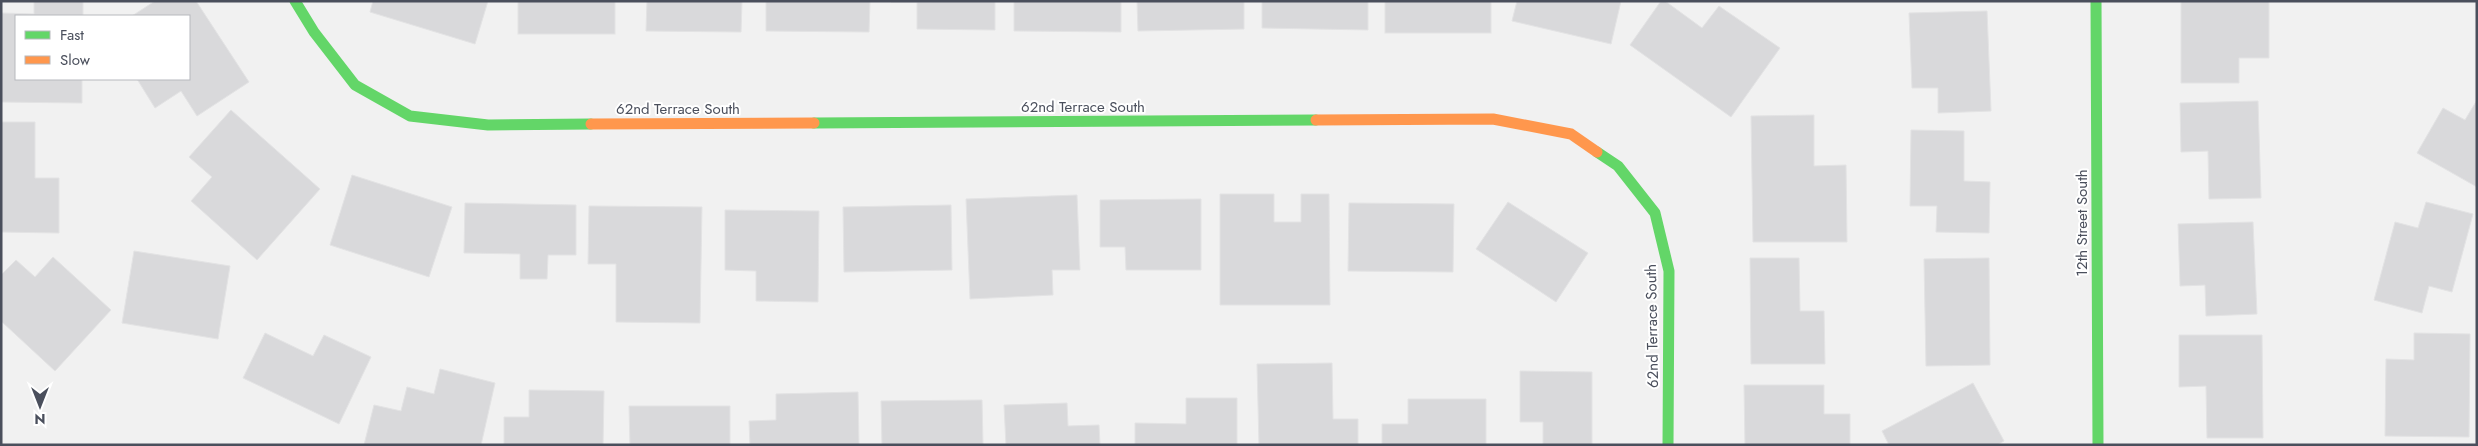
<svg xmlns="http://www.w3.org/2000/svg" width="2478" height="446" font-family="Jost,sans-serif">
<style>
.building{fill:#d9d9db;stroke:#e3e3e4}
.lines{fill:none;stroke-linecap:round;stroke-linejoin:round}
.fast{stroke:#63d668;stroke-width:11}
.slow{stroke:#ff974d;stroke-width:11}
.labels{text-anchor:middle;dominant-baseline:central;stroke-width:4;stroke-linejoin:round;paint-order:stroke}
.street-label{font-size:15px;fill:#4a4f5c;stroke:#fff}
</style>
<rect width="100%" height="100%" fill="#f1f1f1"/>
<g class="building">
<path d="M 34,1 L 83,1 L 83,16 L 16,16 L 16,79 L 82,79 L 82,103 L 1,102 L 1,13 L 34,14 Z"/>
<path d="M 155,1 L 196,1 L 249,82 L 197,116 L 181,91 L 155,108 L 137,79 L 189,79 L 189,16 L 132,16 Z"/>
<path d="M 373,1 L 488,1 L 475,44 L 370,12 Z"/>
<rect x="518" y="1" width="97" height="33"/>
<path d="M 647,1 L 742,1 L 741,32 L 646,31 Z"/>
<path d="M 766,1 L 870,1 L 869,32 L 766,31 Z"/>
<path d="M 995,1 L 995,30 L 917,29 L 917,2 L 891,2 Z"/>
<path d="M 1014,1 L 1121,1 L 1121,32 L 1014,31 Z"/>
<path d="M 1137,1 L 1244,1 L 1244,29 L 1138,31 Z"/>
<path d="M 1262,1 L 1368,1 L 1368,30 L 1262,28 Z"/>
<rect x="1385" y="1" width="106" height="32"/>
<path d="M 1517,1 L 1621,1 L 1611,44 L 1512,21 Z"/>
<path d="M 1661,1 L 1665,1 L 1702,28 L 1719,6 L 1780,48 L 1731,117 L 1630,45 Z"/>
<path d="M 2181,1 L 2269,1 L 2269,58 L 2239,58 L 2239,83 L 2181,83 Z"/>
<path d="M 1987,11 L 1991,111 L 1938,113 L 1938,88 L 1912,88 L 1909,13 Z"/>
<path d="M 2477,100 L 2477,187 L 2417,153 L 2443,108 L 2465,120 Z"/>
<path d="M 2258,101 L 2261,198 L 2209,199 L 2208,151 L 2181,152 L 2180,103 Z"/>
<path d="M 231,110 L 320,189 L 257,260 L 191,201 L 212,177 L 189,157 Z"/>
<path d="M 1814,115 L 1814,166 L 1846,165 L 1847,242 L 1753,242 L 1751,116 Z"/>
<path d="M 1,122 L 35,122 L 35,178 L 59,178 L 59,233 L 1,232 Z"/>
<path d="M 1911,130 L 1964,131 L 1964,181 L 1990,182 L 1989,233 L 1936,232 L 1937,206 L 1910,206 Z"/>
<path d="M 352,175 L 452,207 L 429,277 L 330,245 Z"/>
<path d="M 1220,194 L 1274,194 L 1274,222 L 1301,222 L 1301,194 L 1329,194 L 1330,305 L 1220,305 Z"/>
<path d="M 1077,195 L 1080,270 L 1052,270 L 1053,295 L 970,299 L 966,199 Z"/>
<path d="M 1201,199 L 1201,270 L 1126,270 L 1125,247 L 1100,247 L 1100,200 Z"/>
<path d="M 1508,202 L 1588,253 L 1556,302 L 1476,249 Z"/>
<path d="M 2426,202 L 2473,214 L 2452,292 L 2429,286 L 2422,313 L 2374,300 L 2395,222 L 2418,228 Z"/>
<path d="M 465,203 L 576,205 L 576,255 L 548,255 L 547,279 L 520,279 L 520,254 L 464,253 Z"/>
<path d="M 1349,203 L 1454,204 L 1453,272 L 1348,271 Z"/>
<path d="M 951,205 L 952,270 L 844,272 L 843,207 Z"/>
<path d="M 589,206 L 702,207 L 700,323 L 616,322 L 616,264 L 588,264 Z"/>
<path d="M 725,210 L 819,211 L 818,302 L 756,301 L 756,271 L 725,270 Z"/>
<path d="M 2253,222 L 2257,314 L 2206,316 L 2205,285 L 2180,286 L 2178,224 Z"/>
<path d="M 134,251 L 230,266 L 218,339 L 122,323 Z"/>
<path d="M 53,257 L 111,310 L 55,371 L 1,321 L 1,275 L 16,260 L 35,277 Z"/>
<path d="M 1750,258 L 1799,258 L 1800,311 L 1824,311 L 1825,364 L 1751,364 Z"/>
<path d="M 1989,258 L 1990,365 L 1926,366 L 1924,259 Z"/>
<path d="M 265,333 L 313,356 L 324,335 L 371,357 L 339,424 L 243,378 Z"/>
<path d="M 2414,333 L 2470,334 L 2469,437 L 2385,436 L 2386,359 L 2414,360 Z"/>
<path d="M 2179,335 L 2262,335 L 2263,438 L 2207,438 L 2206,386 L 2179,387 Z"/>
<path d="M 1332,363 L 1333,419 L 1358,419 L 1358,445 L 1259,445 L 1257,364 Z"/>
<path d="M 440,369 L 495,383 L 481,445 L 364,445 L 374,405 L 401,411 L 407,387 L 434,394 Z"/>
<path d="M 1520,371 L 1592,372 L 1592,445 L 1543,445 L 1543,422 L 1520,422 Z"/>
<path d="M 1973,383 L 2004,441 L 1997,445 L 1889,445 L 1882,431 Z"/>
<path d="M 1744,385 L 1824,385 L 1824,414 L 1850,414 L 1850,445 L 1745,445 Z"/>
<path d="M 529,390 L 604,391 L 603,445 L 504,445 L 504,417 L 529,417 Z"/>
<path d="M 858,392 L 859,445 L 750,445 L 749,421 L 776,420 L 776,394 Z"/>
<path d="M 1186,398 L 1237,398 L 1237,445 L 1135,445 L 1135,423 L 1186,424 Z"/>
<path d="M 1408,399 L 1486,399 L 1486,445 L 1382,445 L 1382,424 L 1408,424 Z"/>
<path d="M 982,400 L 983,445 L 882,445 L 881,401 Z"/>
<path d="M 1067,403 L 1068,426 L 1099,425 L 1100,445 L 1006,445 L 1004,405 Z"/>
<path d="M 629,406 L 730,406 L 730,445 L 630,445 Z"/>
</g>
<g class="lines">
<g class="fast">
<path d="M 295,1 L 314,32 L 355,85 L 410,116 L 488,125 L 591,124"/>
<path d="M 2096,1 L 2098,445"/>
<path d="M 814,123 L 1316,120"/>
<path d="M 1597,152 L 1618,166 L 1655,213 L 1669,271 L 1668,445"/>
</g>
<g class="slow">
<path d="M 1316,120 L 1493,119 L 1571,134 L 1597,152"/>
<path d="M 591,124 L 814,123"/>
</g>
</g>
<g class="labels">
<g class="street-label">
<text x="1083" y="107">62nd Terrace South</text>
<text x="678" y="109">62nd Terrace South</text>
<text transform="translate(2082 223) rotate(-90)">12th Street South</text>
<text transform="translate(1652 326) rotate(-91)">62nd Terrace South</text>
</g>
</g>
<rect width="2478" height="446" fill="none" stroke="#4a4f5c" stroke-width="5"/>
<rect x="15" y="15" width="175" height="65" fill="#ffffff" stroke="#b7b9be"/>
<rect x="25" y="31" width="25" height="8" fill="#63d668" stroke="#b7b9be"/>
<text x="60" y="40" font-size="15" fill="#4a4f5c">Fast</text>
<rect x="25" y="56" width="25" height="8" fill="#ff974d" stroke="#b7b9be"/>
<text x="60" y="65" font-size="15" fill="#4a4f5c">Slow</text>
<g transform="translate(40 406) rotate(180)" stroke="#ffffff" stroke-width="4" paint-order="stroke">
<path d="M0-4L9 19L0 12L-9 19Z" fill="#4a4f5c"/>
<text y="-8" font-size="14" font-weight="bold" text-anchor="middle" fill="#4a4f5c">N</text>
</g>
</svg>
